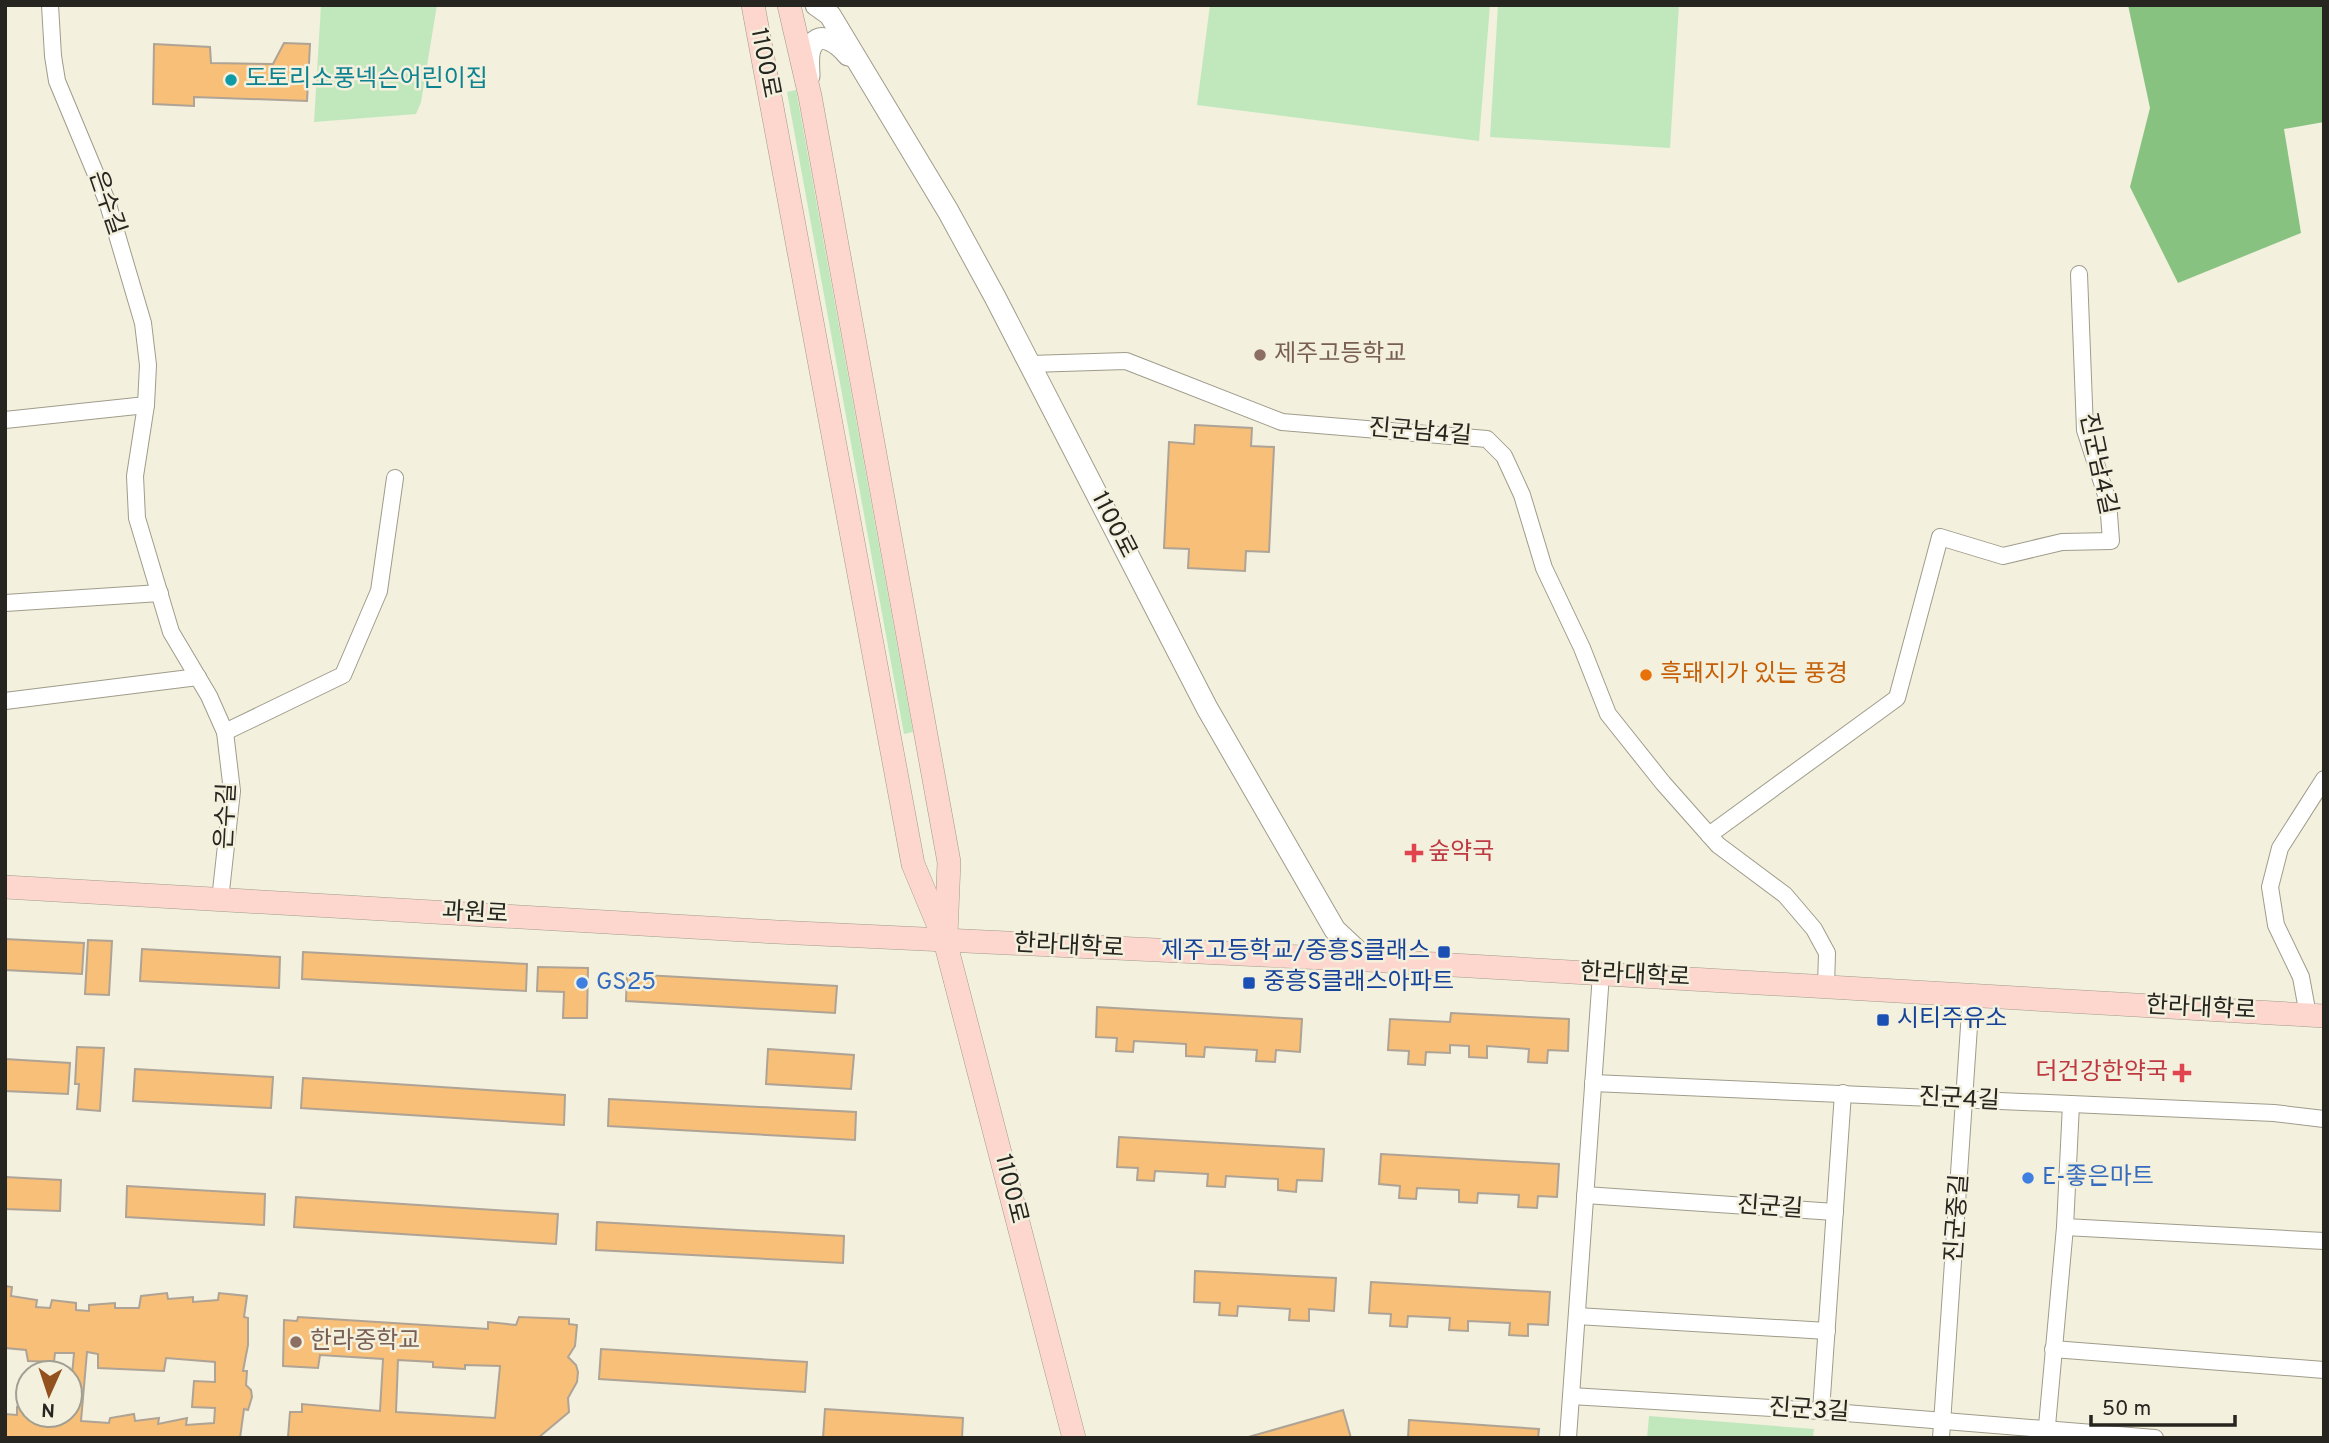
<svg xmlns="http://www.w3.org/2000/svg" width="2329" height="1443" font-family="Overpass,'Noto Sans KR',sans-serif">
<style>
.green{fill:#c1e8bc}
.forest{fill:#88c281}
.building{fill:#f7bf77;stroke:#afa395;stroke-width:2;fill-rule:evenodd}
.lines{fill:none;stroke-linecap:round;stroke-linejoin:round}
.minor-casing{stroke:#9f9c8b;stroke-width:18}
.tertiary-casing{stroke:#9f9c8b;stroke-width:23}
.secondary-casing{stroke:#9f9c8b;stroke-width:24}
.minor{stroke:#fff;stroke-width:16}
.tertiary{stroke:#fff;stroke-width:21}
.secondary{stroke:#fdd6cd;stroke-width:23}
.culture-dot{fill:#0f9aa8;stroke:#f3f0de;stroke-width:2.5}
.education-dot{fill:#8d6e63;stroke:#f3f0de;stroke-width:2.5}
.food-dot{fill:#e8710a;stroke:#f3f0de;stroke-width:2.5}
.health-dot{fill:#e0444e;stroke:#f3f0de;stroke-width:2.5}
.transit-dot{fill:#1a4fb4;stroke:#f3f0de;stroke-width:2.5}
.shop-dot{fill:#3f7fe0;stroke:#f3f0de;stroke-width:2.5}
.labels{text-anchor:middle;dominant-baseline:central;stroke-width:5;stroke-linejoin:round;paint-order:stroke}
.street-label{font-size:24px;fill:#26251f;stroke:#f3f0de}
.culture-label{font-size:24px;fill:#0d838f;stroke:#f3f0de;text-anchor:start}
.education-label{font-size:24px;fill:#785e54;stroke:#f3f0de;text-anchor:start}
.food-label{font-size:24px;fill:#c56008;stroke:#f3f0de;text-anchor:start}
.health-label{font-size:24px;fill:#be3a42;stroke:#f3f0de;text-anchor:start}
.transit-label{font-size:24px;fill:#164399;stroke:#f3f0de;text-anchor:start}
.shop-label{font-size:24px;fill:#366cbe;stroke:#f3f0de;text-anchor:start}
</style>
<rect width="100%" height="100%" fill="#f3f0de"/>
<g class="green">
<path d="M 321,5 L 437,5 L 421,102 L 416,114 L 314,122 Z"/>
<path d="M 1210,5 L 1490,5 L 1479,141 L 1197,105 Z"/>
<path d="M 1498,5 L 1679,5 L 1670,148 L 1490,137 Z"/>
<path d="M 796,90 L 913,732 L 904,734 L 787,92 Z"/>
<path d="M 1649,1416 L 1814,1429 L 1813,1438 L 1647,1438 Z"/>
</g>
<path class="forest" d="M 2128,5 L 2324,5 L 2324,122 L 2284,129 L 2301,233 L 2178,283 L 2130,187 L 2150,108 Z"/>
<g class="building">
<path d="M 284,43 L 310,44 L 307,101 L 194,97 L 194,106 L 153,104 L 154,44 L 210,47 L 211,63 L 273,64 Z"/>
<path d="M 1195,425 L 1252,428 L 1251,446 L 1274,447 L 1269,552 L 1246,551 L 1245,571 L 1188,568 L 1189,549 L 1164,548 L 1169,442 L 1194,444 Z"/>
<path d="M 5,939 L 84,943 L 82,974 L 5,970 Z"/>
<path d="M 88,940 L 112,941 L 109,995 L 85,994 Z"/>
<path d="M 142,949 L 280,957 L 279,988 L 140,981 Z"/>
<path d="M 303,952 L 527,964 L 526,991 L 302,979 Z"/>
<path d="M 538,967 L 588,968 L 587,1018 L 563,1018 L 564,992 L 537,991 Z"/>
<path d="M 627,974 L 837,986 L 835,1013 L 626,1001 Z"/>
<path d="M 1097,1007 L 1302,1019 L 1300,1052 L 1276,1050 L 1275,1062 L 1256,1061 L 1257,1050 L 1205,1047 L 1204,1057 L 1186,1056 L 1186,1044 L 1134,1041 L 1133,1052 L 1116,1051 L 1117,1038 L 1096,1037 Z"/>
<path d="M 1451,1013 L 1569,1019 L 1568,1051 L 1548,1050 L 1547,1063 L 1528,1062 L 1529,1049 L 1487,1046 L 1487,1058 L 1469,1057 L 1469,1046 L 1450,1045 L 1450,1053 L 1426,1052 L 1425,1065 L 1408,1064 L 1409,1051 L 1388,1050 L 1390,1019 L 1450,1022 Z"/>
<path d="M 77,1047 L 104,1048 L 100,1111 L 77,1109 L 79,1084 L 75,1084 Z"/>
<path d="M 768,1049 L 854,1055 L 851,1089 L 766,1084 Z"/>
<path d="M 5,1059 L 70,1063 L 68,1094 L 5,1091 Z"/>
<path d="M 135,1069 L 273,1077 L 271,1108 L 133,1101 Z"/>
<path d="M 303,1078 L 565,1095 L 564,1125 L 301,1108 Z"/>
<path d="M 609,1099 L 856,1112 L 855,1140 L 608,1126 Z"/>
<path d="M 1119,1137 L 1324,1149 L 1322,1181 L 1297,1180 L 1296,1192 L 1278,1190 L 1278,1179 L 1226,1176 L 1225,1187 L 1207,1186 L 1208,1174 L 1155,1171 L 1154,1181 L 1137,1180 L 1138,1168 L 1117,1167 Z"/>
<path d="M 1381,1154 L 1559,1164 L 1557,1197 L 1538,1196 L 1537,1208 L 1518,1207 L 1519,1195 L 1478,1193 L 1477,1203 L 1459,1202 L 1459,1190 L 1417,1188 L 1416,1199 L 1399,1198 L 1400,1186 L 1379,1184 Z"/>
<path d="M 5,1177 L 61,1180 L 60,1211 L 5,1209 Z"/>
<path d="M 127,1186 L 265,1194 L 264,1225 L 126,1217 Z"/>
<path d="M 296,1197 L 558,1214 L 556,1244 L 294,1227 Z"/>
<path d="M 597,1222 L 844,1236 L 843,1263 L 596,1250 Z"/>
<path d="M 1195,1271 L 1336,1278 L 1334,1311 L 1309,1309 L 1309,1321 L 1289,1320 L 1290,1309 L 1238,1306 L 1237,1316 L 1219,1315 L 1220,1303 L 1194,1302 Z"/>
<path d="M 1371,1282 L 1550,1292 L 1548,1325 L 1528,1324 L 1528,1336 L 1509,1335 L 1510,1323 L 1468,1321 L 1468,1331 L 1449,1330 L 1450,1318 L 1408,1316 L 1407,1327 L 1390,1326 L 1391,1314 L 1369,1313 Z"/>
<path d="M 5,1286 L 12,1287 L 11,1296 L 37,1300 L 36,1307 L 50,1308 L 52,1300 L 76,1303 L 76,1310 L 89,1311 L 89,1305 L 115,1303 L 115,1308 L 139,1308 L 141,1296 L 167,1293 L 168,1299 L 193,1297 L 193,1302 L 218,1300 L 219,1293 L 247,1296 L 244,1317 L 248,1318 L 248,1345 L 243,1371 L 247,1371 L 246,1385 L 251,1390 L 252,1397 L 248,1410 L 244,1409 L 240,1438 L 5,1438 L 5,1414 L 17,1415 L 17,1407 L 28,1410 L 28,1415 L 71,1415 L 70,1375 L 72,1375 L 74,1353 L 55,1353 L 54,1362 L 28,1361 L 26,1350 L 5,1348 ZM 87,1352 L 98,1354 L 98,1368 L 164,1371 L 166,1358 L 215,1362 L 215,1382 L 194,1381 L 192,1407 L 215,1408 L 214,1423 L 186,1425 L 187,1418 L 158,1424 L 159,1418 L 135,1421 L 134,1414 L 110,1418 L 109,1423 L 81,1421 Z"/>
<path d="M 298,1317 L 488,1329 L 488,1322 L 516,1325 L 519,1317 L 569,1319 L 569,1324 L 577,1325 L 575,1346 L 568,1357 L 576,1365 L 578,1372 L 577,1382 L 568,1398 L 569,1412 L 538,1438 L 288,1437 L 290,1412 L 302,1412 L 302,1404 L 380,1411 L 383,1359 L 320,1355 L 318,1368 L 283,1366 L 284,1320 L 297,1321 ZM 398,1360 L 433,1362 L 433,1367 L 465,1369 L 465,1365 L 500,1366 L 495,1418 L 396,1412 Z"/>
<path d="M 601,1349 L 807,1362 L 805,1392 L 599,1379 Z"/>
<path d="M 825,1409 L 963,1418 L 962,1438 L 823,1438 Z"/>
<path d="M 1343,1410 L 1351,1438 L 1245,1438 Z"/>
<path d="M 1409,1420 L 1539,1429 L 1538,1438 L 1408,1438 Z"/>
</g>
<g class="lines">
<defs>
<g id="minor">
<path d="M 50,5 L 53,56 L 57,81 L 107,201 L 143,323 L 148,365 L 146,405 L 135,476 L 137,518 L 171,632 L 209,696 L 225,732 L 232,791 L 220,900"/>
<path d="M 1030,364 L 1126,361 L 1282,422 L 1487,439 L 1504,456 L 1522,495 L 1544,568 L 1582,648 L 1608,714 L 1663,783 L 1718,845 L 1785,895 L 1814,929 L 1827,953 L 1826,986"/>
<path d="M 5,420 L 146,405"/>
<path d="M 5,603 L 160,593"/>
<path d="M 5,701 L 198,677"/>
<path d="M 225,732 L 343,675 L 379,591 L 395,478"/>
<path d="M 1709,835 L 1897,698 L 1940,537 L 2003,556 L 2062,542 L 2111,541 L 2108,501 L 2085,430 L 2079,274"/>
<path d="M 2308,1015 L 2301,977 L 2276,925 L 2270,887 L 2280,848 L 2324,779"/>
<path d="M 1593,1083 L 2274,1113 L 2324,1119"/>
<path d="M 1585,1195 L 1835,1212"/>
<path d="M 2065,1227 L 2324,1241"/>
<path d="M 1577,1316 L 1827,1331"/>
<path d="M 2053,1349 L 2324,1370"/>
<path d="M 1571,1396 L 1821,1411 L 2155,1438"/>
<path d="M 1821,1411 L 1843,1093"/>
<path d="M 2046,1437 L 2065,1227 L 2071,1104"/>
<path d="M 1568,1438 L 1601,974"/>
<path d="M 1941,1438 L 1971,997"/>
</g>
<g id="tertiary">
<path d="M 816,5 L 830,15 L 948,211 L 995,297 L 1207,708 L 1335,930 L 1367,960"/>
<path d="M 809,76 C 809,67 807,55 811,47 C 820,28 840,45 848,55"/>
</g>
<g id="secondary">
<path d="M 753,5 L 913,864 L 945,941 L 1074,1438"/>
<path d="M 789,5 L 810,96 L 949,862 L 946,935"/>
<path d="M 5,887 L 777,932 L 1367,960 L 2324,1016"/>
</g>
</defs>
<use href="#minor" class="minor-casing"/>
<use href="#tertiary" class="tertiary-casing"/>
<use href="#secondary" class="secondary-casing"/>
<use href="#minor" class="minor"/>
<use href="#tertiary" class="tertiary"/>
<use href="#secondary" class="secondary"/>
</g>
<circle class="culture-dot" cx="231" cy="80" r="7"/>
<g class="education-dot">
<circle cx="1260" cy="355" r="7"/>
<circle cx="296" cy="1342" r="7"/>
</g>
<circle class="food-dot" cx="1646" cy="675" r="7"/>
<g class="health-dot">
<path d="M1410.5 842.5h7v7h7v7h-7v7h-7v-7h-7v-7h7z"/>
<path d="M2178.5 1062.5h7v7h7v7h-7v7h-7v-7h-7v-7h7z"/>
</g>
<g class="transit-dot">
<rect x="1437" y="945" width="14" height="14" rx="3.5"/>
<rect x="1242" y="976" width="14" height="14" rx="3.5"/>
<rect x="1876" y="1013" width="14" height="14" rx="3.5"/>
</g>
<g class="shop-dot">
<circle cx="582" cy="983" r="7"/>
<circle cx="2028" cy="1178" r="7"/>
</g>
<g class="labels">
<g class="street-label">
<text transform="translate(764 63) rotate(79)">1100로</text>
<text transform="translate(106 203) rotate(71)">은수길</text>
<text transform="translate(1420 433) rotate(5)">진군남4길</text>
<text transform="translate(2097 464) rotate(78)">진군남4길</text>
<text transform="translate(1113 525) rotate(63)">1100로</text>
<text transform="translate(227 816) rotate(-87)">은수길</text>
<text transform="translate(475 914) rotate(3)">과원로</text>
<text transform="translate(1069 947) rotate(3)">한라대학로</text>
<text transform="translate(1635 976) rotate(3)">한라대학로</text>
<text transform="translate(2201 1009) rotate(3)">한라대학로</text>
<text transform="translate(1959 1100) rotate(3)">진군4길</text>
<text transform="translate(1010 1189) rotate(76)">1100로</text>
<text transform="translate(1770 1208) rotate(4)">진군길</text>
<text transform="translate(1958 1218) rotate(-86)">진군중길</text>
<text transform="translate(1809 1411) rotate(4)">진군3길</text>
</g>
<g class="culture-label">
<text x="245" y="80">도토리소풍넥슨어린이집</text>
</g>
<g class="education-label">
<text x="1274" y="355">제주고등학교</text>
<text x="310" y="1342">한라중학교</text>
</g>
<g class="food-label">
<text x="1660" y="675">흑돼지가 있는 풍경</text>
</g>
<g class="health-label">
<text x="1428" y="853">숲약국</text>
<text x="2168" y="1073" text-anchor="end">더건강한약국</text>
</g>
<g class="transit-label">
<text x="1430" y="952" text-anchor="end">제주고등학교/중흥S클래스</text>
<text x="1263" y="983">중흥S클래스아파트</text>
<text x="1897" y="1020">시티주유소</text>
</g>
<g class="shop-label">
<text x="596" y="983">GS25</text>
<text x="2042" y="1178">E-좋은마트</text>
</g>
</g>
<rect width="2329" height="1443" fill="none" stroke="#26251f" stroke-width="14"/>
<g transform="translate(49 1394) rotate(183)"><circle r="33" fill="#f3f0de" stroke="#a19f92" stroke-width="2"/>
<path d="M0-5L12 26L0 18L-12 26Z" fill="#93511e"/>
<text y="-10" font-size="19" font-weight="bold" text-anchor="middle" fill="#26251f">N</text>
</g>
<path d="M2091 1415v10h144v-10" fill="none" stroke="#26251f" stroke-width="3.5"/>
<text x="2102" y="1415" font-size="21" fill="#26251f" stroke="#f3f0de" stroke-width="5" paint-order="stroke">50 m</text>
</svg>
